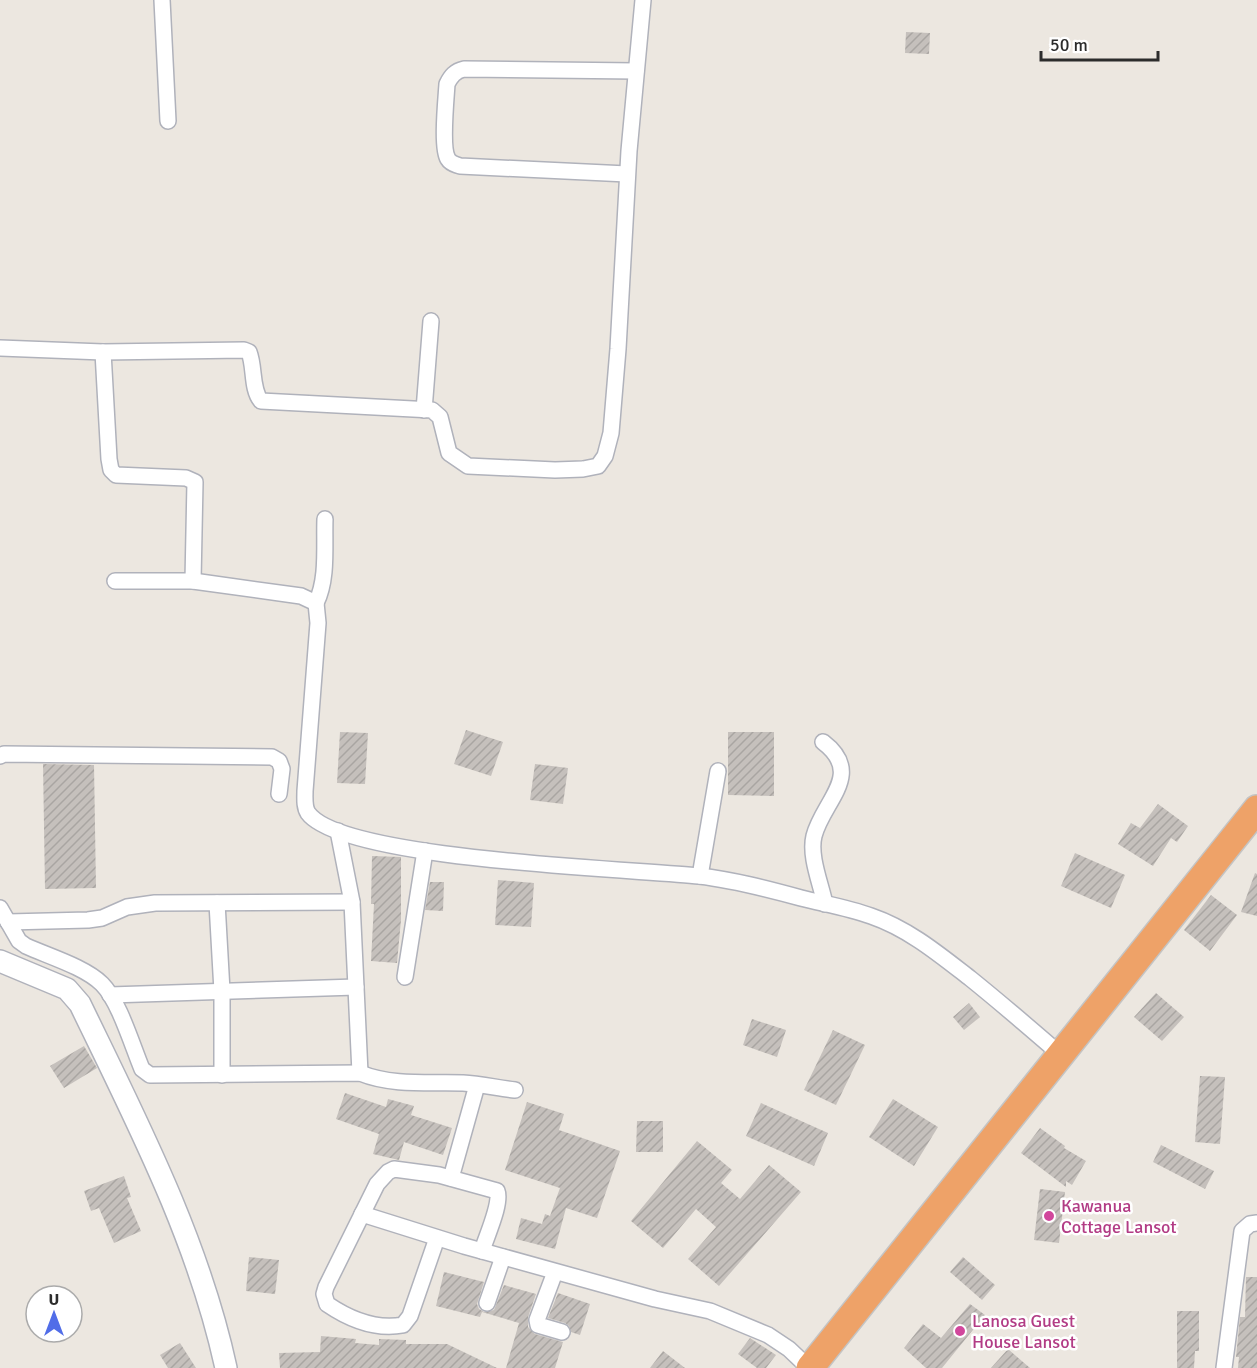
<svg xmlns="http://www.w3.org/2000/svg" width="1257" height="1368" font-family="Signika,sans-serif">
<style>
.building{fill:url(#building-hatch)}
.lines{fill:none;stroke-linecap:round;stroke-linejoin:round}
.street-casing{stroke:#b0b2bb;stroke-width:18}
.secondary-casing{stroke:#b0b2bb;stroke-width:24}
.highway-casing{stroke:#c4c4c4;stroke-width:30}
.street{stroke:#fff;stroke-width:15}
.secondary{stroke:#fff;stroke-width:21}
.highway{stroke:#eea268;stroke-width:27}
.hotel-dot{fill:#d1479c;stroke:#fff;stroke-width:2}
.labels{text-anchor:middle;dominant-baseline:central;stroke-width:5;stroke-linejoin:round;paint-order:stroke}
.hotel-label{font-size:18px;fill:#b23c85;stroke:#fff;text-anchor:start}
</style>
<defs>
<pattern id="building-hatch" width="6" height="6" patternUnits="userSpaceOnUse" patternTransform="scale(1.5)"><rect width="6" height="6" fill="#c5c0bc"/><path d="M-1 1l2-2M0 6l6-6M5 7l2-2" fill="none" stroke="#a9a5a2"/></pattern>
</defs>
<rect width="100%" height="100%" fill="#ece7e0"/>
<g class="building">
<path d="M 906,32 L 930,33 L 929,54 L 905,53 Z"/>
<path d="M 466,730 L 503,742 L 491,776 L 454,764 Z"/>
<path d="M 340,732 L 368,733 L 365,784 L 337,783 Z"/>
<path d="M 728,732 L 774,732 L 774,796 L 728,795 Z"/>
<path d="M 43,764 L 94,765 L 96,888 L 45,889 Z"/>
<path d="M 535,764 L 568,768 L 563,804 L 530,800 Z"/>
<path d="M 1158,804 L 1188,826 L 1177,842 L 1171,838 L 1153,866 L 1118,844 L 1131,823 L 1140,828 Z"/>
<path d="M 1075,853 L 1125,875 L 1111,908 L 1061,886 Z"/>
<path d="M 372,856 L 401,857 L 401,920 L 397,963 L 371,961 L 374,904 L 371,904 Z"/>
<path d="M 1255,873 L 1257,874 L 1257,916 L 1241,912 Z"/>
<path d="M 498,880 L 534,883 L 531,927 L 495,925 Z"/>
<path d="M 430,882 L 444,882 L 443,911 L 425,910 Z"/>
<path d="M 1211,895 L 1237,915 L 1210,951 L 1184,930 Z"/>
<path d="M 1156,993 L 1184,1017 L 1162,1041 L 1134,1017 Z"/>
<path d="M 969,1003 L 980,1017 L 964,1030 L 953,1017 Z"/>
<path d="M 752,1019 L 786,1030 L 777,1057 L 743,1045 Z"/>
<path d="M 833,1030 L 865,1045 L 836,1105 L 804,1090 Z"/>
<path d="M 84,1046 L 97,1068 L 64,1088 L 50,1066 Z"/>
<path d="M 1200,1076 L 1225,1077 L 1220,1144 L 1195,1142 Z"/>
<path d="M 345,1093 L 386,1107 L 388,1099 L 414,1106 L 411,1115 L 452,1128 L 443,1155 L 404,1142 L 399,1160 L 373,1154 L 379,1134 L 336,1119 Z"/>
<path d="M 893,1099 L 938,1127 L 914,1166 L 869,1137 Z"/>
<path d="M 527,1102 L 564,1114 L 559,1130 L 620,1151 L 597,1218 L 566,1208 L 555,1249 L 516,1239 L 521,1218 L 542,1224 L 545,1214 L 550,1216 L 560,1188 L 505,1170 Z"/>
<path d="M 761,1103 L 828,1133 L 814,1166 L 746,1136 Z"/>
<path d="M 637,1121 L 663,1121 L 663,1152 L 636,1152 Z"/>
<path d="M 1040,1128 L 1065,1146 L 1064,1148 L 1086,1161 L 1072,1185 L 1066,1181 L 1066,1187 L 1021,1153 Z"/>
<path d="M 697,1141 L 732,1170 L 721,1183 L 740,1199 L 769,1165 L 801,1192 L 719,1286 L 688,1259 L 716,1227 L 696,1209 L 663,1248 L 631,1221 Z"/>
<path d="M 1161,1145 L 1214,1171 L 1205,1189 L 1153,1162 Z"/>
<path d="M 124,1176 L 131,1197 L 127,1198 L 141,1231 L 114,1243 L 99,1208 L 91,1211 L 84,1191 Z"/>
<path d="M 1040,1189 L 1065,1192 L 1059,1243 L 1034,1240 Z"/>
<path d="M 249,1257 L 279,1260 L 275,1294 L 246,1291 Z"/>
<path d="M 963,1257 L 995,1285 L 982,1300 L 950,1272 Z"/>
<path d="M 444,1272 L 484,1282 L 477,1304 L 479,1309 L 484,1312 L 494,1310 L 504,1285 L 536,1294 L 528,1317 L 528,1327 L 535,1334 L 563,1342 L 555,1368 L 506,1368 L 519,1323 L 482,1312 L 480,1317 L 436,1306 Z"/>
<path d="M 1246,1277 L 1257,1277 L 1257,1368 L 1238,1368 L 1239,1357 L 1236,1357 L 1240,1317 L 1245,1317 Z"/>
<path d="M 558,1293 L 590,1304 L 580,1335 L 571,1332 L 569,1326 L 565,1323 L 548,1318 Z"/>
<path d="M 970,1304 L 985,1315 L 942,1368 L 926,1368 L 904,1348 L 923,1324 L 941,1338 Z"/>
<path d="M 1177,1311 L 1199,1311 L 1199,1351 L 1195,1351 L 1194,1368 L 1177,1368 Z"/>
<path d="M 321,1336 L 356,1339 L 355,1343 L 379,1345 L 379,1339 L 406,1340 L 406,1344 L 447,1344 L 497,1368 L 280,1368 L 279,1353 L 320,1352 Z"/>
<path d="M 750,1338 L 776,1355 L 766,1368 L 757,1368 L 738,1354 Z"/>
<path d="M 180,1343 L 196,1368 L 168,1368 L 160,1355 Z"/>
<path d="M 1008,1349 L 1030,1368 L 991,1368 Z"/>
<path d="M 663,1351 L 685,1368 L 650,1368 Z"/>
</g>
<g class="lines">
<defs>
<g id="street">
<path d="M 162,0 L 168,121"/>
<path d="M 627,174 L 460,166 C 455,164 451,164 448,159 C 441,148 446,100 447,84 C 451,76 455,71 464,69 L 636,71"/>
<path d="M 0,348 L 103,352 L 244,350 L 249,352 C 255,367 251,389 261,401 L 432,410 L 440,417 L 449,453 L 468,466 L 555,470 L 583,469 L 598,466 L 605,456 L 611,433 L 618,349 L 629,151 L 643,0"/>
<path d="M 103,352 L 109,459 L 111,470 L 116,475 L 186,478 L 195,482 L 193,581"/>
<path d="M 424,410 L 431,321"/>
<path d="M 115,581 L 193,581 L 301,596 L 316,603 L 318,623 L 305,791 C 305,798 304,807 308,813 C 342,860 633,869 699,876 C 734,880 768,889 801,898 C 825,904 849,908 871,916 C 909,929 940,955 971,979 C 1002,1004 1031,1029 1061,1055"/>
<path d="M 316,603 C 328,579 324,546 325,519"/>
<path d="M 823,742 C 865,774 823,801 814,836 C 809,856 821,884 825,904"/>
<path d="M 0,756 L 4,754 L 272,757 L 279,761 L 282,769 L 279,794"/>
<path d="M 338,831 L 352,902 L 360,1073"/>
<path d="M 700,876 L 718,771"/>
<path d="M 217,903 L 222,991 L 222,1075"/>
<path d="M 0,908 L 19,941 L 26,946 C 48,956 85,967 102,984 C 119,1001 132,1045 142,1069 L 150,1075 L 360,1073 C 392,1086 429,1082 463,1083 C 480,1084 498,1088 515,1090"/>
<path d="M 8,922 L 88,920 L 102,918 L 127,907 L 155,903 L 352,902"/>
<path d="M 405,977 L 425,851"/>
<path d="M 110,995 L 356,987"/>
<path d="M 451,1178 L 477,1085"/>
<path d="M 362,1214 L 464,1246 L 655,1299 L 710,1311 L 768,1335 L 789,1349 L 809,1368"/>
<path d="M 437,1238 L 410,1316 L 403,1325 C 376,1330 349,1319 327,1304 L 324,1294 L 326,1287 L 377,1184 L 388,1172 L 394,1169 L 439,1175 L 497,1191 C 502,1203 486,1237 482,1251"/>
<path d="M 555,1272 L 537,1320 L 538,1325 L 562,1332"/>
<path d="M 487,1303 L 503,1257"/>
<path d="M 1224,1368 L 1242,1231 L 1250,1224 L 1257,1223"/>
</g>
<path id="secondary" d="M 0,961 L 67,989 L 80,1004 C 137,1122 198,1239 226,1368"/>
<path id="highway" d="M 810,1368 L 1257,809"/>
</defs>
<use href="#street" class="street-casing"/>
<use href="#secondary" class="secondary-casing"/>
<use href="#highway" class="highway-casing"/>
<use href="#street" class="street"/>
<use href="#secondary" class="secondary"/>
<use href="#highway" class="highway"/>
</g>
<g class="hotel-dot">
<circle cx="1049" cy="1216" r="6"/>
<circle cx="960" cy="1331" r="6"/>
</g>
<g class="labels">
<g class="hotel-label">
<text x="1061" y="1206">Kawanua<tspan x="1061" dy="21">Cottage Lansot</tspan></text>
<text x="972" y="1321">Lanosa Guest<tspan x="972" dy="21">House Lansot</tspan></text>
</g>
</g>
<g transform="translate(54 1314)"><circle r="28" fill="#ffffff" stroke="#ababab" stroke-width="1.5"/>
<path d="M0-4.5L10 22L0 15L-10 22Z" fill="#516de8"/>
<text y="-9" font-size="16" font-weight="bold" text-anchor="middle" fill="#2c2c2c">U</text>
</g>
<path d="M1041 51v9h117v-9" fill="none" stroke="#2c2c2c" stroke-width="3"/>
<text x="1050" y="51" font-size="18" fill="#2c2c2c" stroke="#ffffff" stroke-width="4.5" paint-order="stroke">50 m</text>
</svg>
